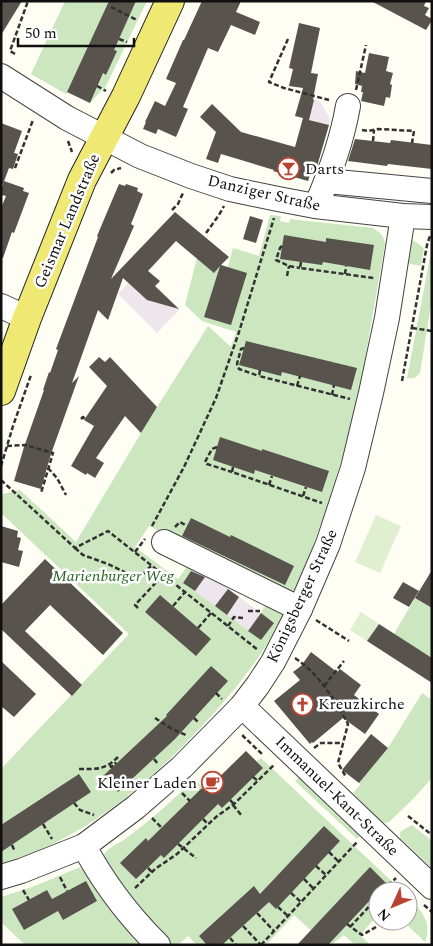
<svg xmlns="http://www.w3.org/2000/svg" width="433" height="946" font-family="Spectral,serif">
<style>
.industrial{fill:#eee6ed}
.green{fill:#cce7bf}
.pitch{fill:#dfefd0}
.building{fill:#58534d}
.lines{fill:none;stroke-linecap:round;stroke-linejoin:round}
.minor-casing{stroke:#434343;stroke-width:26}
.major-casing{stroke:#212121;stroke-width:30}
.path{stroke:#323232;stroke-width:2.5;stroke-dasharray:5 2.5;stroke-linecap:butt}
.minor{stroke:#fff;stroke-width:24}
.major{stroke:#efe873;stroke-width:28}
.labels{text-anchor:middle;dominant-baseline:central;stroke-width:5;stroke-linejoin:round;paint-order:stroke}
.poi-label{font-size:16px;fill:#101010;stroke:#fff;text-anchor:start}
.street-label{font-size:16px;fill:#101010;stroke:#fff}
.park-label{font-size:16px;font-style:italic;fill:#256524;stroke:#fff}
</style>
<rect width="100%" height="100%" fill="#fefef4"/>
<g class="industrial">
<path d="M 301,96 L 320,101 L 330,119 L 329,125 L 295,116 Z"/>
<path d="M 144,267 L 153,275 L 148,281 L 179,310 L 157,333 L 118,294 Z"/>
<path d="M 196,565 L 274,623 L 261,640 L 183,582 Z"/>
</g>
<g class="green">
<path d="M 65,1 L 147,1 L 106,86 L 90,103 L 68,92 L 66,94 L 31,74 Z"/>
<path d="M 270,215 L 281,216 L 280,221 L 289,223 L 290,219 L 373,228 C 380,233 384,235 385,244 L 358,399 L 343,455 L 327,507 L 305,567 L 294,590 L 290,592 L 285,593 L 149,526 L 135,547 L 178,579 L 189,564 L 196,565 L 183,582 L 261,640 L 274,623 L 261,613 L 269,599 L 281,604 L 283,615 C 275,629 268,644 258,658 C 235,691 208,721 179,750 C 146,783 109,814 68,836 C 47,848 24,856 1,864 L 1,769 L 129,634 L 1,513 L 1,499 L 3,494 L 20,490 L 76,542 L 141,433 L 208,326 L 231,347 L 236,332 L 202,321 L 185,305 L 197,258 L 228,267 L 233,248 L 259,256 Z"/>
<path d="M 410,238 L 424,248 L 421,266 L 410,264 L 404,260 Z"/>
<path d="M 432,247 L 432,299 L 420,373 C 416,378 413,379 407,378 Z"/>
<path d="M 415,598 L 432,608 L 432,658 L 394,634 Z"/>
<path d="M 422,693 L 432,700 L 432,778 L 412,800 L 389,822 L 386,823 L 382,823 L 353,793 L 360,785 L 359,783 L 388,748 Z"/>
<path d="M 246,751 L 257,761 L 261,758 L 402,891 L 378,891 L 378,915 L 360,935 L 370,945 L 355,945 L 344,935 L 331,945 L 327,945 L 294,915 L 266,945 L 197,945 L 188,936 L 178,945 L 169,945 L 148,923 L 102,859 C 105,848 116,845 125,839 C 149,822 171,801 193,781 L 198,782 L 205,791 Z"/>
<path d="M 301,775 L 363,833 L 357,839 L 295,781 Z"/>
<path d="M 412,825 L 432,841 L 432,868 L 400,838 L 400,832 Z"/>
<path d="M 80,867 L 90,877 L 143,945 L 25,945 L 1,922 L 1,897 L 32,887 Z"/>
<path d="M 408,897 C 421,909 433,924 425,942 L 403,921 L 408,921 Z"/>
</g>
<g class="pitch">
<path d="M 376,515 L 401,526 L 380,573 L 355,562 Z"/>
<path d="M 361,612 L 379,624 L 367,641 L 350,630 Z"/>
</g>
<g class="building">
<path d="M 1,1 L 22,1 L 1,35 Z"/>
<path d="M 109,1 L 136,1 L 114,50 L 117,51 L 106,75 L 103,73 L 90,103 L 67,92 Z"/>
<path d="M 202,1 L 241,1 L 236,12 L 260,22 L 255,35 L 231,25 L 218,52 L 208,48 L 183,107 L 188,109 L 176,137 L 158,129 L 156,134 L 143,129 L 146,122 L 145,122 L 155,101 L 165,106 L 176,83 L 166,79 L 183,40 L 184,40 Z"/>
<path d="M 371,1 L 426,1 L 424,6 L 429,8 L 425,15 L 432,19 L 432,20 L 426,30 Z"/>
<path d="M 299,23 L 320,28 L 311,73 L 318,74 L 313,99 L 314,100 L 309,120 L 329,125 L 316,170 L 312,169 L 308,181 L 273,171 L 274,170 L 221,154 L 218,163 L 206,159 L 216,132 L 200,117 L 212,104 L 241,132 L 295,147 L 303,118 L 295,116 L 303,88 L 289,86 L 293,69 L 289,68 Z"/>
<path d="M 369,53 L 389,57 L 386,71 L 393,73 L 390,84 L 392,85 L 390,98 L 386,97 L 384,106 L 361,101 L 363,92 L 361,92 L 362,86 L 355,84 L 356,71 L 365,73 Z"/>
<path d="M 1,123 L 22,131 L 14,153 L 18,154 L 13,169 L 9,168 L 3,184 L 1,184 Z"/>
<path d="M 355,139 L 390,143 L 391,140 L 432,145 L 432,169 L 388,164 L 387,166 L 348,161 Z"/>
<path d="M 4,181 L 24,188 L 23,191 L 29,193 L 14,233 L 12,232 L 3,258 L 1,258 L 1,208 L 6,196 L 1,195 L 1,189 Z"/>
<path d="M 119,184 L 125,186 L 126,184 L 138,188 L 137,191 L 143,194 L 131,224 L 134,226 L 111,279 L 175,212 L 229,257 L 221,265 L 247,273 L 231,325 L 204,317 L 220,266 L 214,273 L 176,241 L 148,271 L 160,281 L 155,286 L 179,309 L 147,300 L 123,278 L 108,320 L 98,310 L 72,383 L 79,376 L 51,454 L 41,489 L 14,481 L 24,447 L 44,390 L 43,390 L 49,372 L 50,373 L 58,350 L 56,349 L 98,237 L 97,236 Z"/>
<path d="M 250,216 L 263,220 L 256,243 L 243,239 Z"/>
<path d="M 284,235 L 326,242 L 326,238 L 374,245 L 370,270 L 323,262 L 322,265 L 280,259 Z"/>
<path d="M 246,341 L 357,368 L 351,390 L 282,372 L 281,376 L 239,365 Z"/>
<path d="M 99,357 L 105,362 L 110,357 L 157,407 L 141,433 L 125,416 L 96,458 L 104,463 L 95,478 L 87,473 L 86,475 L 71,466 L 94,426 L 84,420 L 107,386 L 89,367 Z"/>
<path d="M 220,437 L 262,451 L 262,449 L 329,471 L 322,492 L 255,470 L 254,474 L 213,460 Z"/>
<path d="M 191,518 L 230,537 L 231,535 L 294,566 L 285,585 L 182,536 Z"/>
<path d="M 1,526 L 18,531 L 17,537 L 21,538 L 18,550 L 23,551 L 19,567 L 1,562 Z"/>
<path d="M 45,559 L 123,633 L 103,655 L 50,605 L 25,631 L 82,685 L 72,696 L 1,629 L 1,605 Z"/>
<path d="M 432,570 L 432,608 L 415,598 Z"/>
<path d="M 191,571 L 205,577 L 195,591 L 183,583 Z"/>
<path d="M 403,582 L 419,591 L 409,607 L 393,598 Z"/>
<path d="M 228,589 L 239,597 L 227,615 L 215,606 Z"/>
<path d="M 160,595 L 211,639 L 196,656 L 145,612 Z"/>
<path d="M 261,613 L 274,623 L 261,640 L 248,631 Z"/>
<path d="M 379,624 L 432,658 L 432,683 L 367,641 Z"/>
<path d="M 311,652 L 337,672 L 340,669 L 361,685 L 354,695 L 379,714 L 365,734 L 343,718 L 313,743 L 312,742 L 310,744 L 274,701 L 300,680 L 293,672 L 301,666 Z"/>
<path d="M 1,661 L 36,694 L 14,717 L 1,706 Z"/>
<path d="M 211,666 L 228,681 L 175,739 L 118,792 L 103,776 L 167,716 L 166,715 Z"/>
<path d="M 371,734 L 388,748 L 359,783 L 342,770 Z"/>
<path d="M 246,751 L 263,768 L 222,808 L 218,804 L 164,858 L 161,855 L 136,879 L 120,863 L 146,838 L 148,841 L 202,788 L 205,791 Z"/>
<path d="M 79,774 L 91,792 L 1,852 L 1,825 Z"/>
<path d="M 324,826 L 340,841 L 276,909 L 269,902 L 222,945 L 207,945 L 199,936 L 254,886 L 260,894 Z"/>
<path d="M 370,867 L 386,883 L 374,896 L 328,945 L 297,945 Z"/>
<path d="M 86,881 L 97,901 L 63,920 L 58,911 L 24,930 L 12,909 L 47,890 L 52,899 Z"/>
</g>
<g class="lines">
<defs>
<g id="minor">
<path d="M 1,76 L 67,118 L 140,156 L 191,176 L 230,189 L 278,199 L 315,206 L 403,216 L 432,217"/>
<path d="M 327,181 L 432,191"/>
<path d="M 316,206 C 330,174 342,140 348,106"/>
<path d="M 1,306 L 27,318"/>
<path d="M 164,542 L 300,609"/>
<path d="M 242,706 L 432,887"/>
<path d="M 84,846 C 103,882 129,916 158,945"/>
<path d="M 1,877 L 21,871 L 84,846 L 136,807 L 182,767 L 242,706 L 258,685 L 273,662 L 300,609 L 328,544 L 353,468 L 371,393 L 387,318 L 403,216"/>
</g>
<path id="major" d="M 1,391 L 27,318 L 82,180 L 126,96 L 170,1"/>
</defs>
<use href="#minor" class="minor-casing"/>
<use href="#major" class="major-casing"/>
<g class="path">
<path d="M 111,7 L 137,20"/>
<path d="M 119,39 L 127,42"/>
<path d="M 288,39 L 269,82 L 284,88 L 329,100"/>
<path d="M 15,54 L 10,51 L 28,1"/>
<path d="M 97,86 L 106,91"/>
<path d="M 356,90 L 366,45"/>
<path d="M 362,130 L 368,131 L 378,129 L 414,131 L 412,143"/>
<path d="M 68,141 L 72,152"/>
<path d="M 373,141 L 374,130"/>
<path d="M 15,168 L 33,120"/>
<path d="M 111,173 L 114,170 L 121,168"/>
<path d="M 172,210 L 178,204 L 183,193"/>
<path d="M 206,233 L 219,215 L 224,206"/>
<path d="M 282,246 L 280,248 L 276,260 L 289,266 L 300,268"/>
<path d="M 301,262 L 300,268 L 374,278"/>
<path d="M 345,274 L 346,266"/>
<path d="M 287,276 L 289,266"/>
<path d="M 412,328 L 432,331"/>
<path d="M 244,348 L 241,349 L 237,364 L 239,369 L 259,376"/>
<path d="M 260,370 L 259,376 L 350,399"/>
<path d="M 402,381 L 427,245 L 430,236"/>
<path d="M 297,386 L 300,376"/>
<path d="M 332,395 L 334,385"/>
<path d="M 81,419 L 83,417 L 85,419"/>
<path d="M 7,446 L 25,445 L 53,453 L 41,493"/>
<path d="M 217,447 L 212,449 L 205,462 L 207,464 L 232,472"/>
<path d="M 1,466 L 13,426 L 31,375"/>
<path d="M 233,467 L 232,472 L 322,503"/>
<path d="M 48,468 L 57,478 L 66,495"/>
<path d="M 1,480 L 75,548 L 108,531 L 258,650"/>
<path d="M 269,485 L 272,476"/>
<path d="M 303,496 L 306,487"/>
<path d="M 152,526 L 184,467 L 216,398 L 239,332 L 274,218"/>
<path d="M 175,527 L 180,522 L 187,526"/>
<path d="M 75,548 L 83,555 L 108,564 L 133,576 L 141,576 L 151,566"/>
<path d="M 135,552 L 145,539"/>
<path d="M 173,606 L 185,592"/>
<path d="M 138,608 L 135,605 L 163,575"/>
<path d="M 248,611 L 260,611"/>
<path d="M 316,620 L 349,641"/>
<path d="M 228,626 L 234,617 L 243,618"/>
<path d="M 198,628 L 211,613"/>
<path d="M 295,658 C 319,674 334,699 348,724 L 338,763 L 346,777"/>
<path d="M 324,686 L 344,661"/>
<path d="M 216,693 L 222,699"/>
<path d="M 155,718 L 172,729 L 186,735"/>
<path d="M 194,718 L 199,723"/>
<path d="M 244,735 L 243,736 L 263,755"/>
<path d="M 314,748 L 321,743 L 343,743"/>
<path d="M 154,759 L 158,764"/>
<path d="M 110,765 L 111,767 L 115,763 L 116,764"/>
<path d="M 79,769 C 97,769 105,770 118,757"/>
<path d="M 253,777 L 258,781"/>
<path d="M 182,793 L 190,801"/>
<path d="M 230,800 L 234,804"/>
<path d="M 74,803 L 80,810 L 94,815"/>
<path d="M 233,805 L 242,816"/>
<path d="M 408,816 L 432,835"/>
<path d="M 152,818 L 162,828"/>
<path d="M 203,819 L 208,824"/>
<path d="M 43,824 L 52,839"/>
<path d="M 178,844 L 196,858"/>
<path d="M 12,845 L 15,852"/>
<path d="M 329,852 L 339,862"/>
<path d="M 316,866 L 326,875"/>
<path d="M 148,868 L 152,872"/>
<path d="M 60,877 L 67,891"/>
<path d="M 304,879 L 314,889"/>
<path d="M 135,888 L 155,869 L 177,854 L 216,817 L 234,804 L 274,765"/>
<path d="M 23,890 L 29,900"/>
<path d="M 383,891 L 396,878"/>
<path d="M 291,893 L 301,902"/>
<path d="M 424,905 L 432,912"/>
<path d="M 278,907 L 288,916"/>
<path d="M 257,913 L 274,931"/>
<path d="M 347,924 L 362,935 L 376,927"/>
<path d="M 243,926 L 261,945"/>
<path d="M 350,927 L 378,897"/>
<path d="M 230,938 L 236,945"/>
<path d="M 261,945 L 357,842"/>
</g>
<use href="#minor" class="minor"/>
<use href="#major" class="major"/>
</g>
<defs>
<symbol id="bar-ring" viewBox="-11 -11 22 22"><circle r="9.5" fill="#fff" stroke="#b84330" stroke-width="1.5"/><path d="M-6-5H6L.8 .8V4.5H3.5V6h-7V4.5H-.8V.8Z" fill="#b84330"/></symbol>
<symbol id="church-ring" viewBox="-11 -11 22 22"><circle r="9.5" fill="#fff" stroke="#b84330" stroke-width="1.5"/><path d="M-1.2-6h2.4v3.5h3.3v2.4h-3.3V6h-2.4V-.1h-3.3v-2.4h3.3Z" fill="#b84330"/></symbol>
<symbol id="cafe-ring" viewBox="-11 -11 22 22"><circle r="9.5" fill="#fff" stroke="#b84330" stroke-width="1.5"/><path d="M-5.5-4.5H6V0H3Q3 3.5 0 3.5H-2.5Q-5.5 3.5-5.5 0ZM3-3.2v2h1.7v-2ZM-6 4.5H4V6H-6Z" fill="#b84330"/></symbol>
</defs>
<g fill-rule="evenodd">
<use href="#bar-ring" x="276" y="156" width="25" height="25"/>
<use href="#church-ring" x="290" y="692" width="25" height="25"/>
<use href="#cafe-ring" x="200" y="770" width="25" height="25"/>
</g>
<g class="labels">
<g class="poi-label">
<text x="305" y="169">Darts</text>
<text x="318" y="704">Kreuzkirche</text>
<text x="197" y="783" text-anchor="end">Kleiner Laden</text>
</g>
<g class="street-label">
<text transform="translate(264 193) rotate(13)">Danziger Straße</text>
<text transform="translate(67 221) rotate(-67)">Geismar Landstraße</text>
<text transform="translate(302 596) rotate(-65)">Königsberger Straße</text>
<text transform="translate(337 796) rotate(44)">Immanuel-Kant-Straße</text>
</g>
<g class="park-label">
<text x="113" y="576">Marienburger Weg</text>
</g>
</g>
<rect width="433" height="946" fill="none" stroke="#101010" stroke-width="5"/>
<g transform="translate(393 906) rotate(226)"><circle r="24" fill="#ffffff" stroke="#9f9f9f"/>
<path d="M0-4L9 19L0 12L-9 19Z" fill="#b84330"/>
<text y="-8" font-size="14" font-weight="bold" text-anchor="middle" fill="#101010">N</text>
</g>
<path d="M18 38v8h116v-8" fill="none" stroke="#101010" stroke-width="2.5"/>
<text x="25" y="38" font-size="15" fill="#101010" stroke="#ffffff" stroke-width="4" paint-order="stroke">50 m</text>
</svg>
